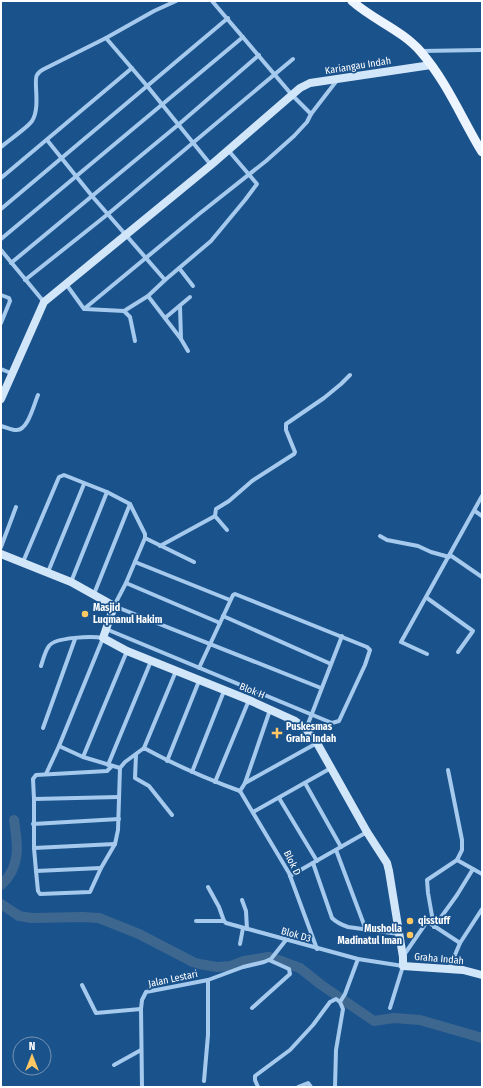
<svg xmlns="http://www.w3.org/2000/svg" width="483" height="1088" font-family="'Fira Sans Condensed',sans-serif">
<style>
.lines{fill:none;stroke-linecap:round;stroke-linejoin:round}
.river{stroke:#3e6790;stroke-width:10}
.street{stroke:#a5caed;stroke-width:4}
.secondary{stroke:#d2e6fa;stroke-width:8}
.primary{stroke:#ecf4ff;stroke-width:9}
.poi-dot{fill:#ffc862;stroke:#1a528c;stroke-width:1.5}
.labels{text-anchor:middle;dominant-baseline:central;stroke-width:3.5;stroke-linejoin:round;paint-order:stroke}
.street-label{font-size:10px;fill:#fff;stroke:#1a528c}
.poi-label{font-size:10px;font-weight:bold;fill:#fff;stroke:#1a528c;text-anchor:start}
</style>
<rect width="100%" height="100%" fill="#1a528c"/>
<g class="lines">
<g class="river">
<path d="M 1,885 C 21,867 18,845 14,820"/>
<path d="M 1,904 L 19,916 L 32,918 L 83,917 L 99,918 L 139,934 L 193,962 L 199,964 L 217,967 L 231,966 L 244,961 L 269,957 L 281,961 L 300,968 L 320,984 L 374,1021 L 394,1018 L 420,1020 L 482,1038"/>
</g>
<g class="street">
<path d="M 212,1 L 292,95 L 311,114"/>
<path d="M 106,38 L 148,87 L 211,165"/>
<path d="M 421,51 L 482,50"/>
<path d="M 47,140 L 92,196 L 165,280 L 148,296 L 124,311 L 85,309"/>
<path d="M 1,147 C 9,140 27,128 32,121 C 41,107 33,80 37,75 C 38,73 42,70 44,69 L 106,38 L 154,11 L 176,1"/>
<path d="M 1,178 L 132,68"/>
<path d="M 1,209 L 228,18"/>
<path d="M 1,239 L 243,37"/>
<path d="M 1,250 L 44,302"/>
<path d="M 11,263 L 178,125 L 259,55"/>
<path d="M 179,268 L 193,286"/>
<path d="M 25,280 L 108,214 L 293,59"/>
<path d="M 165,280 L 211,241 L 245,200 L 257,184 L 228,150"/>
<path d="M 66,284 L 84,309 L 199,214 L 266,161 L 294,136 L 307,122 L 311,114 L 338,79"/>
<path d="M 1,295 L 9,298 L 10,301 L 1,323"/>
<path d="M 148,296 L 181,339 L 188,351"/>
<path d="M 180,306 L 181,339"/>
<path d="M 124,311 L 130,317 L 135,341"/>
<path d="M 165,318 L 190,297"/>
<path d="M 1,369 L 13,374"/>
<path d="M 1,426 C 6,427 11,430 16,430 C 28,431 34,404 38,395"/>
<path d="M 475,511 L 482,516"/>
<path d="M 215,516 L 216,509 L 229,501 L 252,481 L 294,454 L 295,452 L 286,430 L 286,424 L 324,398 L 341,384 L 350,375"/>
<path d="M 380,536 L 387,540 L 418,546 L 431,552 L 449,557"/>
<path d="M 145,538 L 194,562"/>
<path d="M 160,546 L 215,516 L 227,530"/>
<path d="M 1,547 L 16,507"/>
<path d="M 450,555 L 482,577"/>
<path d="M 23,562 L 59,477 L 64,475 L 107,492 L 130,504 L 145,534 L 145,538 L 126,583 L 114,606 L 321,688"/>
<path d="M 135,562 L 230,600"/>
<path d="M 48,572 L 84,484"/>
<path d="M 71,582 L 107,492"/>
<path d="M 126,583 L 220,623"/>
<path d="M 94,594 L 130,504"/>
<path d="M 427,598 L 473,631 L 458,652"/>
<path d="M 223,616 L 331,664"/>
<path d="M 106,629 L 332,723 L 339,721 L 365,665 L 370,650 L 367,647 L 235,594 L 233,595 L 199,668"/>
<path d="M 427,654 L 401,642 L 482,496"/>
<path d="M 41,666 C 43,660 45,651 49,646 C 55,637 93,636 103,638 L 59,746 L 46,774"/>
<path d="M 43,728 L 75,639"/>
<path d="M 306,729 L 342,636"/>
<path d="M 59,746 L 83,757 L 120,768"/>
<path d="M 144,748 L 176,671"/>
<path d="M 136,755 L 135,778 L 149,786 L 172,815"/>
<path d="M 83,757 L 127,651"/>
<path d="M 167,761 L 199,681"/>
<path d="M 108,765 L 151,661"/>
<path d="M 448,770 L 462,840 L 462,850 L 457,860"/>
<path d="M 192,772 L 224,691"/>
<path d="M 215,782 L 249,700"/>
<path d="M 245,783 L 317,743"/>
<path d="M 305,783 L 341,847"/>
<path d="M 240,791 L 289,873 L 317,949"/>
<path d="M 240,791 L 245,783 L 270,710"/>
<path d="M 279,798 L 317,861"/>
<path d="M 34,799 L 33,779 L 36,775 L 107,771 L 112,766"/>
<path d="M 253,812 L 331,768"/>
<path d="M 33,824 L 119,819"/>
<path d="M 34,848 L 115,844"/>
<path d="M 336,850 L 366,930"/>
<path d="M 313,863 L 332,918 C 337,923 342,925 348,927 L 399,934"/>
<path d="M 101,868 L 36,871 L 34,848 L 34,799 L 119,797"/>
<path d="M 36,871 L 38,891 L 40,894 L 90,892 L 101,868 L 115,844 L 118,830 L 120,768 L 125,762 L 144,748 C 175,765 207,779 240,791"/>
<path d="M 290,876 L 367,832"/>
<path d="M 208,887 L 219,907 L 224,921 L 226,923 L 358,959 L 403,966 L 390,1008"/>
<path d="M 242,900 L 246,911 L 247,929"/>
<path d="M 196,921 L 224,921"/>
<path d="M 434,927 L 428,893 L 427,880 L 457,860 L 482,874"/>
<path d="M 434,927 L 457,895 L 473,869"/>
<path d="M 240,944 L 243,928"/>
<path d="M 404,955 L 426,923 L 428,922 L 460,943"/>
<path d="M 449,969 L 460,943 L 482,909"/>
<path d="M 82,985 L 96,1013 L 141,1009"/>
<path d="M 252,1008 L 290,974 L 289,969 L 269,960"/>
<path d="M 114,1065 L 141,1050"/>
<path d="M 204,1081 L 208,1035 L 208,980"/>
<path d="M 142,1087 L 141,1009 L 142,1000 L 146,992 L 208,980 L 243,967 L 264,962 L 271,959 L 286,940"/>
<path d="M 258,1087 L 255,1080 L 255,1076 L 290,1050 L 313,1025 L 330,1002 L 336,999 L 340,1002 L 345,994 L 358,959"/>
<path d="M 298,1087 L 308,1083 L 311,1087"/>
<path d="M 335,1087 L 336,1050 L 343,1009 L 340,1002"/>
</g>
<g class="secondary">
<path d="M 1,399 L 44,302 L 211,165 L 300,88 L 310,83 L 431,65"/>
<path d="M 1,554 L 71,582 L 114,606 L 103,638 L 127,651 L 249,700 L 295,721 L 306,729 L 317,743 L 367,832 L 387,863 L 389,871 L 403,957 L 403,966 L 463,970 L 482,975"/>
</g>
<path class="primary" d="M 352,1 C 373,20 402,30 421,52 C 447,82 462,119 482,152"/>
</g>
<g class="poi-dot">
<circle cx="85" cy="614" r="4"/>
<path d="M275 727h4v4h4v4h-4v4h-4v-4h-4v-4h4z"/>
<circle cx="410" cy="921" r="4"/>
<circle cx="410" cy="935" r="4"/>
</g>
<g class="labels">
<g class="street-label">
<text transform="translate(358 66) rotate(-9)">Kariangau Indah</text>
<text transform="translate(252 691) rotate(22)">Blok H</text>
<text transform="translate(292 863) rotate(64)">Blok D</text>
<text transform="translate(296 935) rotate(16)">Blok D3</text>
<text transform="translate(439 959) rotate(5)">Graha Indah</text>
<text transform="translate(173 979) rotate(-12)">Jalan Lestari</text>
</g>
<g class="poi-label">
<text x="93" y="608">Masjid<tspan x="93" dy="12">Luqmanul Hakim</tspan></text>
<text x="286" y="727">Puskesmas<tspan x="286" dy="12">Graha Indah</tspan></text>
<text x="418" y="921">qisstuff</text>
<text x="402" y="929" text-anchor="end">Musholla<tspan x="402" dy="12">Madinatul Iman</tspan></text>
</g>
</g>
<rect width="483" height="1088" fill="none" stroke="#ffffff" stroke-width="4"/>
<g transform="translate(32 1056)"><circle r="19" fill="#1a528c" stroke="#7697ba"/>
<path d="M0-3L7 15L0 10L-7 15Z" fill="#ffc862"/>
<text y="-6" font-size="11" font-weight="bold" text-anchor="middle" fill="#ffffff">N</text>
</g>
</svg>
